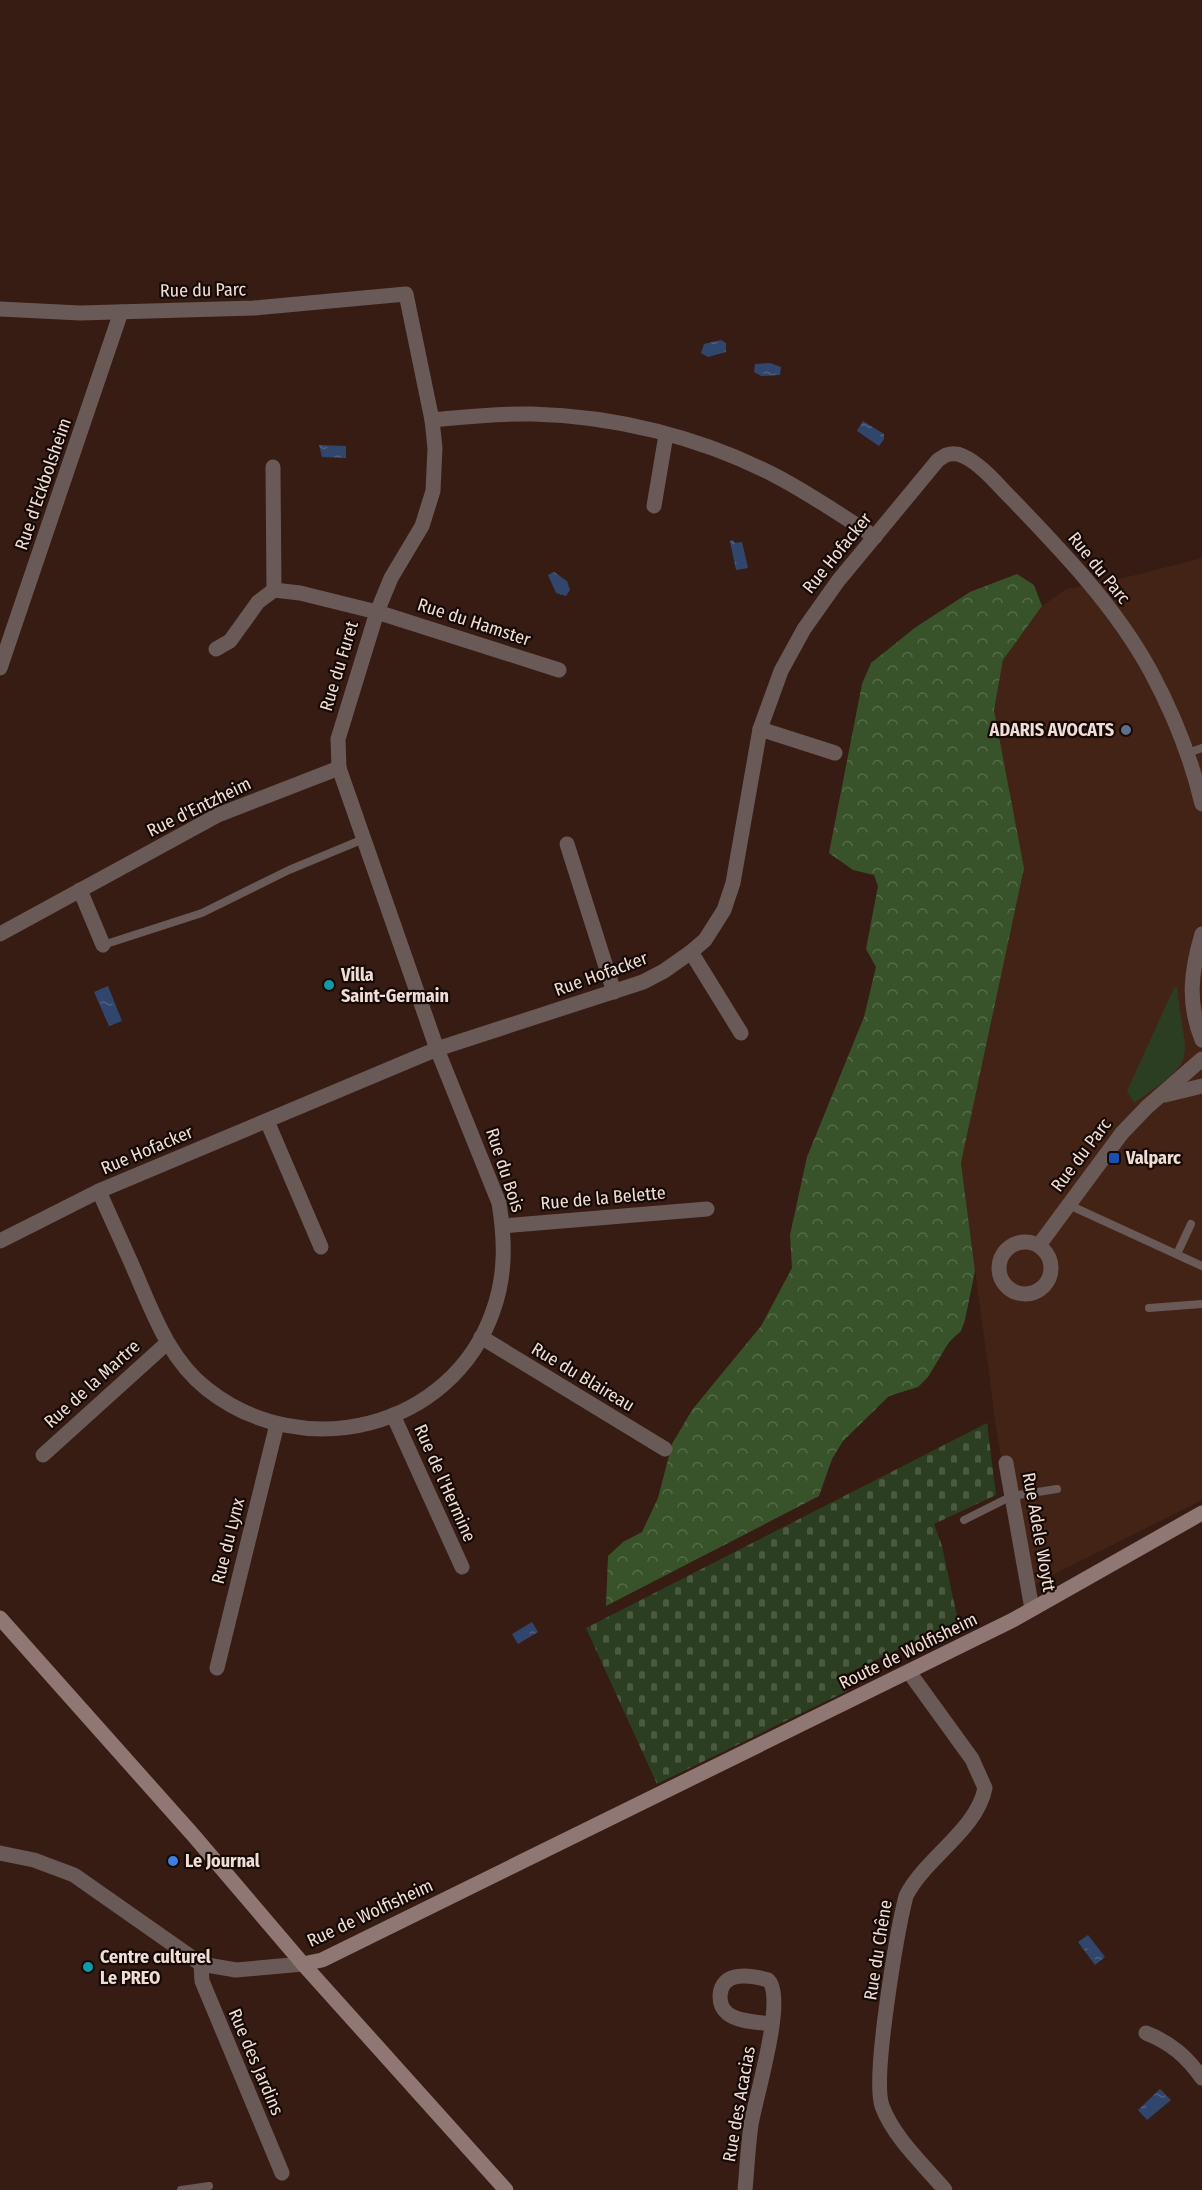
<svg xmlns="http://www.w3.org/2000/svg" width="1202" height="2190" font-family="'Fira Sans Condensed',sans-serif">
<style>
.built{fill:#442317}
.grass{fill:#2b3e21}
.forest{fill:url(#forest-crowns)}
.cemetery{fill:url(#cemetery-stones)}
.water{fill:url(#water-ripples)}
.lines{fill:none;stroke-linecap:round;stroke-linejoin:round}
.service{stroke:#695957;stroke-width:8}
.minor{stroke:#695957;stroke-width:15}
.tertiary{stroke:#695957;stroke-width:15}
.secondary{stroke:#8f7773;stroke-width:15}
.service-dot{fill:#5c6f8a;stroke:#160a06;stroke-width:2}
.culture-dot{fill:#0f9aa8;stroke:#160a06;stroke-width:2}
.transit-dot{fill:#1a4fb4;stroke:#160a06;stroke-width:2}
.shop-dot{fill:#3f7fe0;stroke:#160a06;stroke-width:2}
.labels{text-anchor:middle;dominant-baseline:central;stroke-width:4.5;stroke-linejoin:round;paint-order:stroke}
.street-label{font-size:18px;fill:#f0ddd6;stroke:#160a06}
.poi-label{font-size:18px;font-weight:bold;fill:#f0ddd6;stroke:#160a06;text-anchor:start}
</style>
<defs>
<pattern id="forest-crowns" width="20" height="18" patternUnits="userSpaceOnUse" patternTransform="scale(1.5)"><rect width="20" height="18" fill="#38532a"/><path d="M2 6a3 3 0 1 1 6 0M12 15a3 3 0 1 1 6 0" fill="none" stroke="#556b48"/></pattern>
<pattern id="cemetery-stones" width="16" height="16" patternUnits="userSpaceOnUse" patternTransform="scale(1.5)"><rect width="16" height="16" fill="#2b3e21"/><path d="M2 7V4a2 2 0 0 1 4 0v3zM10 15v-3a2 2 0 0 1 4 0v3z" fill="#4a5940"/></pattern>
<pattern id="water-ripples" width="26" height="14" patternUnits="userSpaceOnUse" patternTransform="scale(1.5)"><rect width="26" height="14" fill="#31466d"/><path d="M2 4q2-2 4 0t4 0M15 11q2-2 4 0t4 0" fill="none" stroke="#4f6081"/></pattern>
</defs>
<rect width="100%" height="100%" fill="#371c13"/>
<path class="built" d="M 1202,558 L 1202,1500 L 1021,1591 L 995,1419 L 961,1163 L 1024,868 L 994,710 L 1003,660 L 1042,606 L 1066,589 L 1104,583 Z"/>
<path class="grass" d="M 1177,987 C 1185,1064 1202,1056 1134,1103 L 1127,1091 L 1174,988 Z"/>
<path class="forest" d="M 1017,574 L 1034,585 L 1042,606 L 1003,660 L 994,710 L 1024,868 L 961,1163 L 975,1271 L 965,1320 L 961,1331 L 949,1342 L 928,1377 L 918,1387 L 889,1396 L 843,1441 L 832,1459 L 819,1496 L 606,1606 L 608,1556 L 623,1542 L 642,1532 L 658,1498 L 672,1444 L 692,1410 L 761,1326 L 792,1268 L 790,1235 L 807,1157 L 864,1017 L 876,967 L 866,949 L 878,886 L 874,875 L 853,870 L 829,853 L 862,684 L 871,663 L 916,627 L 970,592 Z"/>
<path class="cemetery" d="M 987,1423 L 996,1495 L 934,1524 L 942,1546 L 958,1621 L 840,1677 L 847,1691 L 657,1784 L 586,1628 Z"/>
<g class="water">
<path d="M 721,340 L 726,343 L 726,352 L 708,357 L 701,353 L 704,344 Z"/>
<path d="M 770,363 L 781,367 L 780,375 L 761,376 L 754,372 L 755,364 Z"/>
<path d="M 863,421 L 884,434 L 884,439 L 879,446 L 857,431 Z"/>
<path d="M 319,445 L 346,446 L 346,458 L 322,457 Z"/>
<path d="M 733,540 L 735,543 L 742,542 L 748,568 L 736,570 L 730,541 Z"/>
<path d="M 554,572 L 567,581 L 570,590 L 566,596 L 556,593 L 548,575 Z"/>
<path d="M 108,986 L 122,1021 L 109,1026 L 94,992 Z"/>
<path d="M 532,1622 L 538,1632 L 518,1644 L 512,1634 Z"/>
<path d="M 1088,1935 L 1105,1957 L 1095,1965 L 1078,1942 Z"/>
<path d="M 1160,2089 L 1171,2100 L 1147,2120 L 1138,2110 Z"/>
</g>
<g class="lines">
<g class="service">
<path d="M 1188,753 L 1202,748"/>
<path d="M 103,945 L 202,913 L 289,870 L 366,838"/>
<path d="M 1069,1205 L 1202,1266"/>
<path d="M 1177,1254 L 1191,1224"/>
<path d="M 1149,1308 L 1202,1304"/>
<path d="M 964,1520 L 1012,1496 L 1057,1489"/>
<path d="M 181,2190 L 209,2186"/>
</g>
<g class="minor">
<path d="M 0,309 L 80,313 L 254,308 L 406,294 L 432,420 L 435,448 L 433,491 L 422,526 L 391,578 L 377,612 L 338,739 L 339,768 L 437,1049 L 499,1203 C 505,1240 506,1275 493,1311 C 452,1429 303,1465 207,1389 C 170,1360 154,1316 136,1274 C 124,1246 111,1219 99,1191"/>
<path d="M 432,420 C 465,417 499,413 532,414 C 615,416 700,437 774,475 C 809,493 842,516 875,537"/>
<path d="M 273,467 L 274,590"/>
<path d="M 654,506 L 666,435"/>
<path d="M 216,649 L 230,641 L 258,602 L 274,590 L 300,593 L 377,612 L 559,670"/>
<path d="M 0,668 L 121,312"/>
<path d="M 760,729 L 835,753"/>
<path d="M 567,844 L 614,992"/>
<path d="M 80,890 L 103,945"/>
<path d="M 0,934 L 218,815 L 339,768"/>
<path d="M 1202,934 C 1191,971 1187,1003 1202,1040"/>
<path d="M 691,952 L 741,1033"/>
<path d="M 1165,1095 L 1202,1086"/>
<path d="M 267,1121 L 321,1247"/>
<path d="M 503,1226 L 707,1209"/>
<path d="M 0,1241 L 99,1191 L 437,1049 L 643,982 L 664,971 L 691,952 L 705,940 L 724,910 L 733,883 L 760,729 L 781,671 L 804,629 L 838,581 L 938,460 L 946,455 C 952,453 957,453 963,456 C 981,464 997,484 1011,498 C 1062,551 1116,607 1151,672 C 1174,715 1191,757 1202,804"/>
<circle cx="1025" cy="1268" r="26"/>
<path d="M 1039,1245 L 1122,1133 L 1147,1107 L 1202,1059"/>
<path d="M 481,1337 L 665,1449"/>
<path d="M 393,1415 L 462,1567"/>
<path d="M 43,1455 L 167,1343"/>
<path d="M 1006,1463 L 1032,1609"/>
<path d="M 217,1668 L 277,1424"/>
<path d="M 909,1672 L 972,1759 L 985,1788 C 977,1830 925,1858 906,1896 C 897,1932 872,2077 882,2106 C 894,2138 923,2164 945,2190"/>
<path d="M 201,1964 L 202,1981 L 282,2173"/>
<path d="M 1146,2033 C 1171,2043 1186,2056 1202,2078"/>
<path d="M 745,2190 C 747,2168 748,2146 751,2125 C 755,2099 787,1996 768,1980 C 751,1975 721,1970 720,1996 C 720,2002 722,2009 727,2013 C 737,2022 759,2022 772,2024"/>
</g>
<path class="tertiary" d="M 0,1853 L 34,1860 L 74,1875 L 201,1964 L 236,1970 L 303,1964"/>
<g class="secondary">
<path d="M 0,1618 L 194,1836 L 303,1964 L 506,2190"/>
<path d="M 303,1964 L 322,1960 L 1013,1620 L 1202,1513"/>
</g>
</g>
<circle class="service-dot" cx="1126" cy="730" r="6"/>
<g class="culture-dot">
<circle cx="329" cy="985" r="6"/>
<circle cx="88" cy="1967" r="6"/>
</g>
<rect class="transit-dot" x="1108" y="1152" width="12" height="12" rx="3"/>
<circle class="shop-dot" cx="173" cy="1861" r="6"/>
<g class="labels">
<g class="street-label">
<text transform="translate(203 290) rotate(-1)">Rue du Parc</text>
<text transform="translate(43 484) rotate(-71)">Rue d'Eckbolsheim</text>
<text transform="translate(837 553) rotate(-51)">Rue Hofacker</text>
<text transform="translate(1099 568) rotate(51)">Rue du Parc</text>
<text transform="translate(474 622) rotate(18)">Rue du Hamster</text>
<text transform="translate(339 666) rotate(-73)">Rue du Furet</text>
<text transform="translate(199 807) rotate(-26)">Rue d'Entzheim</text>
<text transform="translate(601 974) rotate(-20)">Rue Hofacker</text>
<text transform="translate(147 1150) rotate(-23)">Rue Hofacker</text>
<text transform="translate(1081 1155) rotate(-53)">Rue du Parc</text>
<text transform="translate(505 1170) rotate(72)">Rue du Bois</text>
<text transform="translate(603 1198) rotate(-5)">Rue de la Belette</text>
<text transform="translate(583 1377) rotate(31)">Rue du Blaireau</text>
<text transform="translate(92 1384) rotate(-42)">Rue de la Martre</text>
<text transform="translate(445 1483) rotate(66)">Rue de l'Hermine</text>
<text transform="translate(1039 1532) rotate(80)">Rue Adele Woytt</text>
<text transform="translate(228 1541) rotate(-76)">Rue du Lynx</text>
<text transform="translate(908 1651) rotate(-26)">Route de Wolfisheim</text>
<text transform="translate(370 1913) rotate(-25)">Rue de Wolfisheim</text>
<text transform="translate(878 1950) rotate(-81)">Rue du Chêne</text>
<text transform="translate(256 2062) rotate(67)">Rue des Jardins</text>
<text transform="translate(739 2104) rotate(-80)">Rue des Acacias</text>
</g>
<g class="poi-label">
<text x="1114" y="730" text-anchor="end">ADARIS AVOCATS</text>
<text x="341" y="975">Villa<tspan x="341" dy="21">Saint-Germain</tspan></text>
<text x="1126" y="1158">Valparc</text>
<text x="185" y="1861">Le Journal</text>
<text x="100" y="1957">Centre culturel<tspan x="100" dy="21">Le PREO</tspan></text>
</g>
</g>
</svg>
